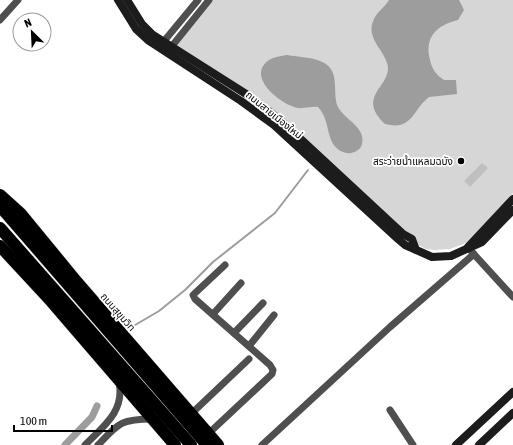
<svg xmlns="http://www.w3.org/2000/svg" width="513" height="445" font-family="'Asap Condensed','Noto Sans Thai',sans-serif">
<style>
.green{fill:#d6d6d6}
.water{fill:#9d9d9d}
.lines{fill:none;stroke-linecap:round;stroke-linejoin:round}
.stream{stroke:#9d9d9d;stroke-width:2}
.canal{stroke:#9d9d9d;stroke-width:7}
.building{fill:#bfbfbf}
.highway-casing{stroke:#dbdbdb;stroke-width:13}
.street{stroke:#4f4f4f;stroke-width:7}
.secondary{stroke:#1c1c1c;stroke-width:8}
.highway{stroke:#000;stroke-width:12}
.poi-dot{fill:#000;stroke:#fff;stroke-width:1.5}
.labels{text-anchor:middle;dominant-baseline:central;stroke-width:3.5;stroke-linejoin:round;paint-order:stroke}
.street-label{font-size:10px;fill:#000;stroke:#fff}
.poi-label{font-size:10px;fill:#000;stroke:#fff;text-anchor:end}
</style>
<rect width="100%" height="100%" fill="#fff"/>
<path class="green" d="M 210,0 L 513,0 L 513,193 L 466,243 L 450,249 L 434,250 L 426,249 L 418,245 L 404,230 L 284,119 L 172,47 Z"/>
<g class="water">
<path d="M 389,0 L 459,0 L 464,10 L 458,20 C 437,25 424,37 430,60 C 432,69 436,75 444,80 L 456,80 L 457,94 L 429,97 C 412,110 413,131 385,124 C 357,97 388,88 388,68 C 387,51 364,39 374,19 C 377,12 385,7 389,0 Z"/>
<path d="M 287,55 C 298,57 316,57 326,64 C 340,74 332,94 338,107 C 345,120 366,127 362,144 C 361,149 356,152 351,153 C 348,154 342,152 339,150 C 325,140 331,121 318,107 C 310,106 301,110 294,107 C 278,102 246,76 269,60 C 274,57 281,56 287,55 Z"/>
</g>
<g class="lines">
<path class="stream" d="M 130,328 L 159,311 L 185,290 L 213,262 L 275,213 L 308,170"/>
<path class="canal" d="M 65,445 L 92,417 L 97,406"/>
</g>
<path class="building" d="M 482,163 L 488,168 L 470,187 L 464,181 Z"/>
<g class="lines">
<defs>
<g id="highway">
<path d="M 0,195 L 21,214 L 76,281 L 218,445"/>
<path d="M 0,206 L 207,445"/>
<path d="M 0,228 L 191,445"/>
<path d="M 0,246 L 51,301 L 175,445"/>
</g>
</defs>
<use href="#highway" class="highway-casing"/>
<g class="street">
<path d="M 0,20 L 18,0"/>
<path d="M 160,46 L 198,0"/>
<path d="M 168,51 L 209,0"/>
<path d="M 471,251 L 513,297"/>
<path d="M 213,314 L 241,283"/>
<path d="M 234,333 L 263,303"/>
<path d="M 249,346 L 274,315"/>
<path d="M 390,410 L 413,445"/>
<path d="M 191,414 L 249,359"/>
<path d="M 208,434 L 272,374 L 273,370 L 270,365 L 195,299 L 193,295 L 225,265"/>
<path d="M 85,445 C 104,426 125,411 119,382"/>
<path d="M 98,445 C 119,423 121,419 152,419"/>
<path d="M 262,445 L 390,327 L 474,254"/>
</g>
<g class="secondary">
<path d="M 118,0 L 136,29 L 149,41 L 241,101 L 274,125 L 398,239 L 405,245 L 432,257 L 451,256 L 482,242 L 513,210"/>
<path d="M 127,0 L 142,24 L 153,35 L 246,94 L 279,119 L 403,234 L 412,239 L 416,250"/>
<path d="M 468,247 L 513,199"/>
<path d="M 456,445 L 513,392"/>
<path d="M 479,445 L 513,413"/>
</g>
<use href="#highway" class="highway"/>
</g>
<circle class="poi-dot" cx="461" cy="161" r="4"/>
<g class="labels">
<g class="street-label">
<text transform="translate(274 115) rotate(39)">ถนนสายเมืองใหม่</text>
<text transform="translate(118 312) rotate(49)">ถนนสุขุมวิท</text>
</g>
<g class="poi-label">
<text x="453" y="161">สระว่ายน้ำแหลมฉบัง</text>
</g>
</g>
<g transform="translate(32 32) rotate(336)"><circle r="19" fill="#ffffff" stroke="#999999"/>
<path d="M0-3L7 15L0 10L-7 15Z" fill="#000000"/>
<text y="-6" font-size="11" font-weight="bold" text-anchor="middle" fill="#000000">N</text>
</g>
<path d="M14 425v6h98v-6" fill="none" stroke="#000000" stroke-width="2"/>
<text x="20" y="425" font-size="12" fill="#000000" stroke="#ffffff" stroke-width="3" paint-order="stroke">100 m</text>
</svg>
